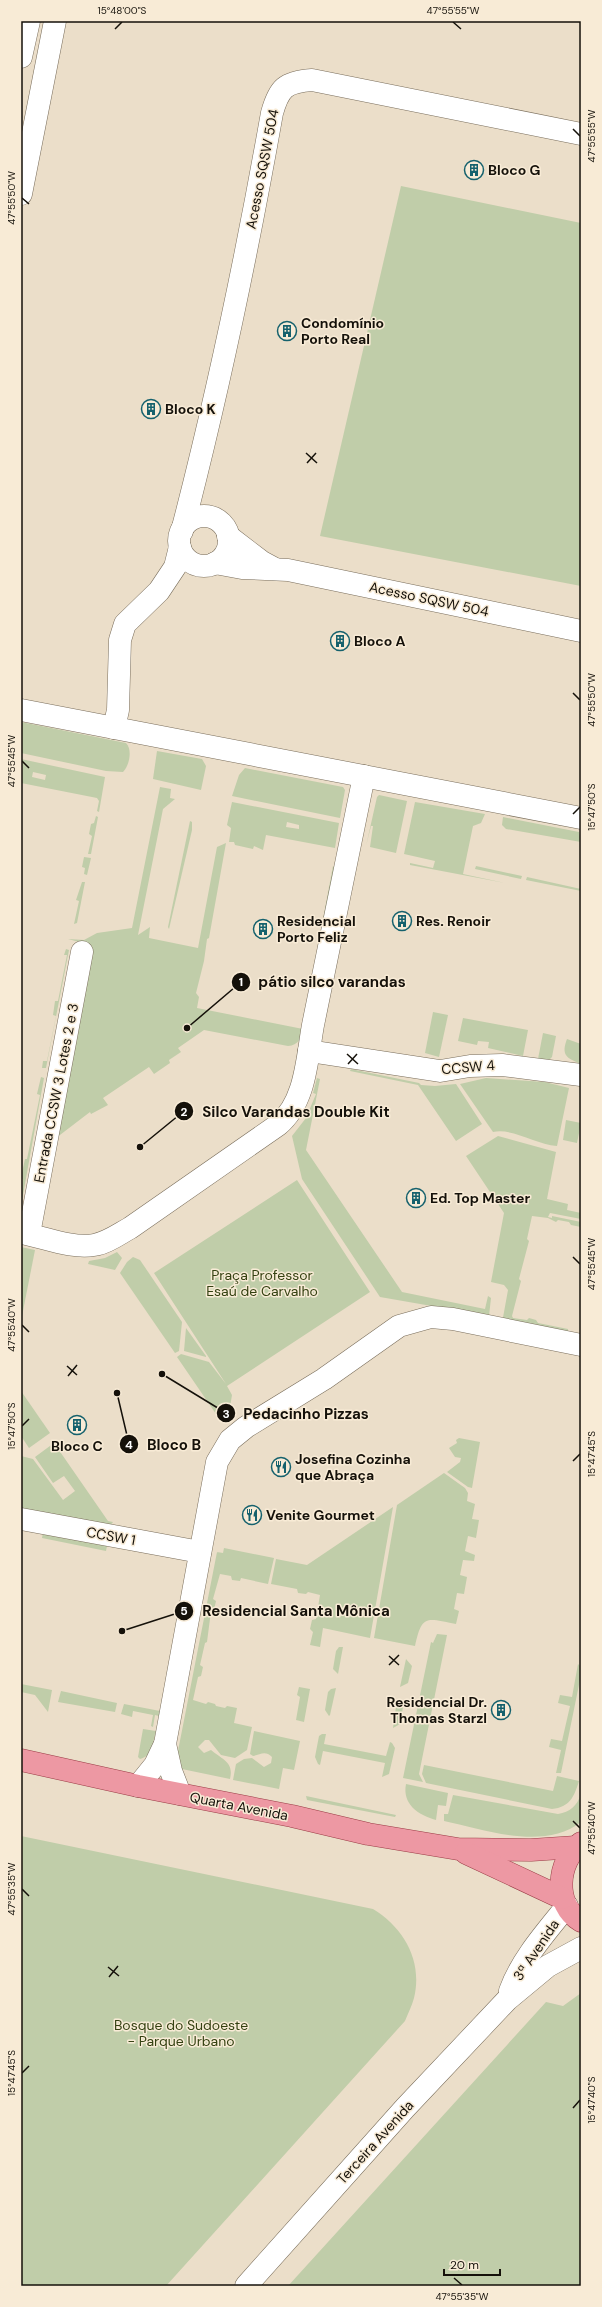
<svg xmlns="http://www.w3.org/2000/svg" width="602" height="2307" font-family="'DM Sans',sans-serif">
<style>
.green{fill:#c0cda9;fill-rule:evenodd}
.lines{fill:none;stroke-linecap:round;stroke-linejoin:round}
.minor-casing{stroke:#796d5b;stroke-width:23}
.major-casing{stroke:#9a3c46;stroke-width:23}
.minor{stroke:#fff;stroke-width:22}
.major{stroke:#ed98a3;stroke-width:22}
.ticks{fill:none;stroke:#15110a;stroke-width:1.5}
.labels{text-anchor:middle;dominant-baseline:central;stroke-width:3;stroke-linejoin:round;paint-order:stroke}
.street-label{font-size:14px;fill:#15110a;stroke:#f8ebd6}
.poi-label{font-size:14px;font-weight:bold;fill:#15110a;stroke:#f8ebd6;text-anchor:start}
.park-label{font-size:14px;fill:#344111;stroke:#f8ebd6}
.leader{fill:none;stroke:#15110a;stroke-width:1.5}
.callout-dot{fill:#15110a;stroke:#f8ebd6;stroke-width:1.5}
.mark-label{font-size:12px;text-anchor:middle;font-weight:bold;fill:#fff}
.callout-label{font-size:15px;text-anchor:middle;font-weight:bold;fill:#15110a;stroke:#f8ebd6;stroke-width:3;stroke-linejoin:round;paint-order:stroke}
.neatline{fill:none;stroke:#15110a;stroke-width:1.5}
.ticks-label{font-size:10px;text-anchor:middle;fill:#15110a}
</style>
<rect width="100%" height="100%" fill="#ebdec9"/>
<g class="green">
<path d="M 401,186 L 581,223 L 581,586 L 320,536 Z"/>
<path d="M 21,722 L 126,743 C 133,750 129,766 123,772 L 106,771 L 21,753 Z"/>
<path d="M 157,751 L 202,759 L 206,766 L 201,790 L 153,779 Z"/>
<path d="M 21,759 L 105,777 L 99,812 L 97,811 L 99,801 L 97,798 L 21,783 ZM 33,772 L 46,775 L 45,780 L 32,777 Z"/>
<path d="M 245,768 L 343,787 L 345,790 L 340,818 L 232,796 L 239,775 Z"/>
<path d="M 160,787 L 171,789 L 170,798 L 175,799 L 163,809 L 138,935 L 150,927 L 149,938 L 198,948 L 217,847 L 226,843 L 209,938 L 207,939 L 204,961 L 196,993 L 199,997 L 197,1008 L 303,1029 C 300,1039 299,1045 288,1046 L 204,1030 L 178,1048 L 181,1052 L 169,1060 L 170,1063 L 154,1074 L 149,1067 L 103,1098 L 108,1105 L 91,1114 L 90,1112 L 56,1138 L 83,943 L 68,939 L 84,940 L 97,933 L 132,928 Z"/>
<path d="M 379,795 L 407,801 L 396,853 L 370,847 L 373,826 L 371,826 L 366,846 L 377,797 Z"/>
<path d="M 232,802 L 339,823 L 335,848 L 266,835 L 263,850 L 254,846 L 253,849 L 235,845 L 234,842 L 229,842 L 231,828 L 227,825 ZM 287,822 L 299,825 L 299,829 L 286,827 Z"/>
<path d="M 415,802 L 485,814 L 481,823 L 473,826 L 463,874 L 505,883 L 410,865 L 410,863 L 433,868 L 435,861 L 404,854 Z"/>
<path d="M 96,816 L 98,817 L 91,854 L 88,854 L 92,836 L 89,834 L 91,824 L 94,823 Z"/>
<path d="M 503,817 L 579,832 L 581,842 L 506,829 L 502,825 Z"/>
<path d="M 190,821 L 192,822 L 192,830 L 169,929 L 168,927 Z"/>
<path d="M 84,857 L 91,858 L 87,875 L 84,874 L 85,868 L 82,867 Z"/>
<path d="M 333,866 L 335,869 L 305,1014 Z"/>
<path d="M 476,866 L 522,876 L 521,879 L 475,869 Z"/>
<path d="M 527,877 L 581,889 L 581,891 L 526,880 Z"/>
<path d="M 82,882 L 85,882 L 77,923 L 74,924 L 79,901 L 76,900 Z"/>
<path d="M 66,949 L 69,950 L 46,1068 L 42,1068 L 43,1061 L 47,1061 L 56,1016 L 53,1015 L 55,1001 L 58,1001 L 67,955 L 64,955 Z"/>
<path d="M 433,1012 L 448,1015 L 439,1057 L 425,1053 Z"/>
<path d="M 463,1018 L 528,1030 L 523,1056 L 488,1048 L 489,1042 L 478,1041 L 477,1045 L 458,1041 Z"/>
<path d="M 543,1033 L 556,1036 L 552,1057 L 549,1060 L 538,1059 Z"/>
<path d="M 567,1039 L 581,1044 L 581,1064 C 566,1058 561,1055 567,1039 Z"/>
<path d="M 351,1069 L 419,1083 L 421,1085 L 435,1086 L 456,1084 L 482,1124 L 456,1141 L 418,1085 L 350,1071 Z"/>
<path d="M 41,1077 L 44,1078 L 21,1206 L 23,1180 L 21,1177 L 25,1159 L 27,1159 L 40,1095 L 37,1094 Z"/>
<path d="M 317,1078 L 320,1079 L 306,1150 L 402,1292 L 485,1309 L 488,1296 L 491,1298 L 489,1316 L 380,1297 L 302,1179 L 292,1136 L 306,1118 L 316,1094 L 313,1093 Z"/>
<path d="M 486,1078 L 545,1082 L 569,1088 L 557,1146 C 535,1144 513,1128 493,1132 L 460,1084 Z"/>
<path d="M 566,1120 L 581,1123 L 577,1143 L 563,1140 Z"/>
<path d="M 498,1136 L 556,1152 L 547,1199 L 568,1204 L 567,1210 L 581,1213 L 581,1219 L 550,1213 L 548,1217 L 552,1218 L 552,1216 L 581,1222 L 581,1227 L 571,1225 L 569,1222 L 558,1220 L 556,1222 L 548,1218 L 532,1216 L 527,1239 L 529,1241 L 519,1279 L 521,1281 L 512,1316 L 513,1318 L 527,1320 L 529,1318 L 536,1320 L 538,1323 L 568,1329 L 568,1332 L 502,1323 L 508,1290 L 504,1285 L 491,1282 L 504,1213 L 466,1156 Z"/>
<path d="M 297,1180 L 370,1292 L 227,1386 L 232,1395 L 229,1413 L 216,1414 L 177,1357 L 181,1354 L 209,1362 L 226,1384 L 154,1273 Z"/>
<path d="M 21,1247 L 35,1250 L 21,1321 Z"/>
<path d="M 117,1252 L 122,1258 L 115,1270 L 88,1264 L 89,1261 L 105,1258 Z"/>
<path d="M 133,1257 L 140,1260 L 182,1322 L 179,1351 L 175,1353 L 120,1273 L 127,1262 Z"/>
<path d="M 186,1328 L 206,1356 L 206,1357 L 184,1351 Z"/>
<path d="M 21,1391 L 50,1433 L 29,1448 L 21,1436 Z"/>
<path d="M 459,1438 L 480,1442 L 472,1488 L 468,1487 L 447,1472 L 460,1462 L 461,1458 L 455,1457 L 449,1448 L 457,1443 L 456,1440 Z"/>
<path d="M 54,1443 L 108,1521 L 113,1522 L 110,1526 L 21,1508 L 21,1456 L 33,1459 L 63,1500 L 75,1491 L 64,1476 L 53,1483 L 35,1457 Z"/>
<path d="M 444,1473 L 465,1488 L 468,1493 L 467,1501 L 475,1504 L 472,1519 L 479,1520 L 476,1538 L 468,1536 L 465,1551 L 475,1555 L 474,1561 L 463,1560 L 460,1575 L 467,1577 L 464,1594 L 457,1593 L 454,1609 L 459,1611 L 456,1624 C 426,1618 422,1614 415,1646 L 374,1638 L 397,1505 Z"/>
<path d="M 393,1507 L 370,1638 L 323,1628 L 320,1647 L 310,1645 L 313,1632 L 310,1629 L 312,1620 L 316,1619 L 320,1595 L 308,1592 L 306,1594 L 298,1593 L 297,1589 L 271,1584 L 276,1559 L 307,1565 Z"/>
<path d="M 43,1533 L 107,1546 L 106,1551 L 42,1538 Z"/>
<path d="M 218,1547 L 217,1552 L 223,1553 L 224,1548 L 274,1558 L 268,1584 L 241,1578 L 240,1581 L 232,1580 L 231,1576 L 220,1574 L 213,1599 L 216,1601 L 214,1610 L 211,1611 L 207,1642 L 205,1643 L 200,1665 L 203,1667 L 201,1676 L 198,1677 L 193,1700 L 206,1704 L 208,1702 L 215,1704 L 216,1706 L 225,1708 L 227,1706 L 237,1708 L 234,1723 L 252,1727 L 247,1750 L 235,1758 L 221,1755 L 209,1740 L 205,1740 L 198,1747 L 204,1753 L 211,1750 C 223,1760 234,1762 230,1779 L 177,1768 L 176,1761 Z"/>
<path d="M 437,1634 L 447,1635 L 419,1774 L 423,1782 L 403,1778 L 431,1642 L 433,1643 Z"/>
<path d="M 339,1647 L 343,1647 L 338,1674 L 333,1669 L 336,1651 Z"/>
<path d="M 406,1659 L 412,1666 L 408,1683 L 400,1687 Z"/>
<path d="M 578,1664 L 581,1667 L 581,1675 L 561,1773 L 556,1773 L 561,1750 L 549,1747 L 551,1739 L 562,1741 L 570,1706 L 558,1703 L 560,1695 L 572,1697 Z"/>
<path d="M 21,1684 L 52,1690 L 48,1712 L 35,1695 L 21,1692 Z"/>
<path d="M 299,1687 L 310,1689 L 304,1722 L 296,1720 L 300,1697 L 297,1695 Z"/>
<path d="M 336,1688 L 330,1715 L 329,1716 L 325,1710 L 328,1692 L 331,1689 Z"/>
<path d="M 61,1691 L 117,1703 L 115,1712 L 58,1702 Z"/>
<path d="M 397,1700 L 403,1707 L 400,1724 L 393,1728 Z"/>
<path d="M 124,1704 L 160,1711 L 159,1716 L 155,1715 L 153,1727 L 151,1726 L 153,1715 L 133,1711 L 132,1717 L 121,1714 Z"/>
<path d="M 143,1729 L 156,1731 C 153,1741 153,1756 140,1759 L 138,1757 Z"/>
<path d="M 254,1731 L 300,1741 L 294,1770 L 283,1768 L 279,1789 L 233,1780 L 236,1764 L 244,1759 L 252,1758 L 264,1767 L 271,1763 L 272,1757 C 265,1750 260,1755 253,1756 L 250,1754 Z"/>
<path d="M 322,1734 L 326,1734 L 324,1744 L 386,1756 L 390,1742 L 392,1743 L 395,1748 L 389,1774 L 382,1777 L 385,1763 L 323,1751 L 320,1765 L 318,1764 L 315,1757 L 319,1736 Z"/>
<path d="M 424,1765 L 553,1791 L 557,1776 L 579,1781 C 574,1797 570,1807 552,1809 L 426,1783 L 422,1774 Z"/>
<path d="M 406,1784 L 448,1793 L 446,1806 L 438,1805 L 436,1820 C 418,1815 402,1804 406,1784 Z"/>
<path d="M 581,1794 L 581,1822 C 544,1851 486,1830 444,1821 L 444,1814 L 448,1814 L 453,1795 L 558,1814 C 570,1812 577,1806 581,1794 Z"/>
<path d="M 306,1796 L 396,1815 L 395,1817 L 307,1800 Z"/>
<path d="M 21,1836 L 373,1909 C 404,1928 423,1961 414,1998 C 412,2006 408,2013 405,2021 L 166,2286 L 21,2286 Z"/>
<path d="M 581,1993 L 581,2286 L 288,2286 L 546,2002 L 563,2006 Z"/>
</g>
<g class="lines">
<defs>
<g id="minor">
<path d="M 21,57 L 29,21"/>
<path d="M 21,194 L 55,21"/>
<circle cx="204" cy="541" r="25"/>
<path d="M 182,531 C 218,393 247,254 272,113 C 279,88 285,82 312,80 L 581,134"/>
<path d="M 228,536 L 262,562 L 275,569"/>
<path d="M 215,563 L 242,568 L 288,570 L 581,631"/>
<path d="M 21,710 L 581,818"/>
<path d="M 114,728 L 118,710 L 120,640 L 125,624 L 159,591 L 175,567 L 180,547"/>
<path d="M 309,1051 L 440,1071 L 470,1066 L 502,1065 L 581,1075"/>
<path d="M 21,1233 C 44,1237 71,1249 94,1245 C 107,1243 119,1234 130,1228 L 278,1125 C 306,1102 307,1058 313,1025 L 364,776"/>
<path d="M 29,1234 L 82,952"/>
<path d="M 21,1519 L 200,1552"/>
<path d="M 165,1744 L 171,1771 L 180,1794"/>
<path d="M 138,1786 L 155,1765 L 165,1744 L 217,1462 L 230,1440 L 246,1427 L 324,1379 L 399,1326 L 431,1317 L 453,1319 L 581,1345"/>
<path d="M 510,1991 C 521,1960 546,1932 567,1906"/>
<path d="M 246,2286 L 405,2108 L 507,2000 L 548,1966 L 581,1948"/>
</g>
<g id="major">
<path d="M 21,1760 L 138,1786 L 292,1816 L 368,1834 L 458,1849 L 531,1850 L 576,1847"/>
<path d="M 581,1843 C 557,1861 553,1905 581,1921"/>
<path d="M 466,1853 L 562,1898"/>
</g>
</defs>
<use href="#minor" class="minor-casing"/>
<use href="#major" class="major-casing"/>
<use href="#minor" class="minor"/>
<use href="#major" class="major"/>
</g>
<path class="ticks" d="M 453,22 L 461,29M 115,29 L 122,22M 573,129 L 580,136M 22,198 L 29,204M 306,453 L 317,463M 307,463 L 316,453M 573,693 L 580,700M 22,761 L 29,768M 573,814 L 580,807M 347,1054 L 358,1064M 348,1064 L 357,1054M 573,1257 L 580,1264M 22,1325 L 29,1332M 67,1366 L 77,1375M 68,1376 L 77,1365M 22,1426 L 29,1419M 573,1461 L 580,1454M 389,1656 L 399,1665M 389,1665 L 399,1655M 573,1821 L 580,1828M 22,1889 L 29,1896M 108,1967 L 119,1976M 109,1977 L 118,1966M 22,2073 L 29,2066M 573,2108 L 580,2100M 454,2278 L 462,2285"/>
<defs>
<symbol id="building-ring" viewBox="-11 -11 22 22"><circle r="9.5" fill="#f8ebd6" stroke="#15616d" stroke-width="1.5"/><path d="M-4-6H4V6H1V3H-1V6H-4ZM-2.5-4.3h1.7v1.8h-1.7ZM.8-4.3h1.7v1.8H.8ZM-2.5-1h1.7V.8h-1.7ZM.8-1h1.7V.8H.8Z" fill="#15616d"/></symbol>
<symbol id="restaurant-ring" viewBox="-11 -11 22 22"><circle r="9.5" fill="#f8ebd6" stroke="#15616d" stroke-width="1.5"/><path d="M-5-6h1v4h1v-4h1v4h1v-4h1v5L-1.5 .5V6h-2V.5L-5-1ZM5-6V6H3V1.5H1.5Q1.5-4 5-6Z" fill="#15616d"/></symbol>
</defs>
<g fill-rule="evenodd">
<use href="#building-ring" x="463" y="159" width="22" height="22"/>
<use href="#building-ring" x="276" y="320" width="22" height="22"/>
<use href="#building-ring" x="140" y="398" width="22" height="22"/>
<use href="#building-ring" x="329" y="630" width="22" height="22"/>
<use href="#building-ring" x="391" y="910" width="22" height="22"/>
<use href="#building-ring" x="252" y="918" width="22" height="22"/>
<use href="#building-ring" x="405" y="1187" width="22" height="22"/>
<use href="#building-ring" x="66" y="1414" width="22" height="22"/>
<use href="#restaurant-ring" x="270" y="1456" width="22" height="22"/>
<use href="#restaurant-ring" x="241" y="1504" width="22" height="22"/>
<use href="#building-ring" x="490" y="1699" width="22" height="22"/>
</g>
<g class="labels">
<g class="street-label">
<text transform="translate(262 169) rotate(-79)">Acesso SQSW 504</text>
<text transform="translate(429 599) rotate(12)">Acesso SQSW 504</text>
<text transform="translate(468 1067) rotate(-5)">CCSW 4</text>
<text transform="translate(56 1093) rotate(-79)">Entrada CCSW 3 Lotes 2 e 3</text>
<text transform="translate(111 1536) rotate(10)">CCSW 1</text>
<text transform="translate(239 1806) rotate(11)">Quarta Avenida</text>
<text transform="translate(536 1950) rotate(-56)">3ª Avenida</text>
<text transform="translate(375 2142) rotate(-48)">Terceira Avenida</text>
</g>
<g class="poi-label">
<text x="488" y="170">Bloco G</text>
<text x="301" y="323">Condomínio<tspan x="301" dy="16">Porto Real</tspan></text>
<text x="165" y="409">Bloco K</text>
<text x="354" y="641">Bloco A</text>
<text x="277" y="921">Residencial<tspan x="277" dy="16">Porto Feliz</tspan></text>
<text x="416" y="921">Res. Renoir</text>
<text x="430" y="1198">Ed. Top Master</text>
<text x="77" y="1446" text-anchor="middle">Bloco C</text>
<text x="295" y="1459">Josefina Cozinha<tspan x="295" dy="16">que Abraça</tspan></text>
<text x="266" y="1515">Venite Gourmet</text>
<text x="487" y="1702" text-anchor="end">Residencial Dr.<tspan x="487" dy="16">Thomas Starzl</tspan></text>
</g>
<g class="park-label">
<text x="262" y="1275">Praça Professor<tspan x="262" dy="16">Esaú de Carvalho</tspan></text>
<text x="181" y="2025">Bosque do Sudoeste<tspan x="181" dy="16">- Parque Urbano</tspan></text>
</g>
</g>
<path class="leader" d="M187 1028L241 982M140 1147L184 1111M162 1374L226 1413M117 1393L129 1444M122 1631L184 1611"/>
<g class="callout-dot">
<circle cx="187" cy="1028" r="4"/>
<circle cx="140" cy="1147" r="4"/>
<circle cx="162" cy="1374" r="4"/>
<circle cx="117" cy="1393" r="4"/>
<circle cx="122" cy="1631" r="4"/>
<circle cx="241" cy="982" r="10"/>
<circle cx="184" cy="1111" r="10"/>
<circle cx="226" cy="1413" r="10"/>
<circle cx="129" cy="1444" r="10"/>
<circle cx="184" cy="1611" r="10"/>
</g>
<g class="mark-label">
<text x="241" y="986">1</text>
<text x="184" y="1116">2</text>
<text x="226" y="1418">3</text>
<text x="129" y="1449">4</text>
<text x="184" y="1615">5</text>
</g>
<g class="callout-label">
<text x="332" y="987">pátio silco varandas</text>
<text x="296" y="1117">Silco Varandas Double Kit</text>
<text x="306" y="1419">Pedacinho Pizzas</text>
<text x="174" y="1450">Bloco B</text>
<text x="296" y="1616">Residencial Santa Mônica</text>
</g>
<rect width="602" height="2307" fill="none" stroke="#f8ebd6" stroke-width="44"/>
<path d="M444 2269v6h56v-6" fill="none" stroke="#15110a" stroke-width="2"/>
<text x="450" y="2269" font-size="12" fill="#15110a" stroke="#f8ebd6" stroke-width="3" paint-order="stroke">20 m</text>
<rect x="22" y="22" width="558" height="2263" class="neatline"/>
<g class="ticks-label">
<text x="122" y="14">15°48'00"S</text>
<text x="453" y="14">47°55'55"W</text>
<text transform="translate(591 136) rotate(-90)" y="4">47°55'55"W</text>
<text transform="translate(11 198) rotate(-90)" y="4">47°55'50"W</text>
<text transform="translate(591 700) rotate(-90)" y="4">47°55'50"W</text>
<text transform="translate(11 761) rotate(-90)" y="4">47°55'45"W</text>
<text transform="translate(591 807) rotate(-90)" y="4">15°47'50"S</text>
<text transform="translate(591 1264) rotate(-90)" y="4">47°55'45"W</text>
<text transform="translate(11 1325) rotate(-90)" y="4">47°55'40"W</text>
<text transform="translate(11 1426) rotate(-90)" y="4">15°47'50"S</text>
<text transform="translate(591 1454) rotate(-90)" y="4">15°47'45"S</text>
<text transform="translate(591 1828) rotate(-90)" y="4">47°55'40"W</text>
<text transform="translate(11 1889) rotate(-90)" y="4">47°55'35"W</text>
<text transform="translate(11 2073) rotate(-90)" y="4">15°47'45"S</text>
<text transform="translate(591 2100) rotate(-90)" y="4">15°47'40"S</text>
<text x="462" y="2300">47°55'35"W</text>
</g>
</svg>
